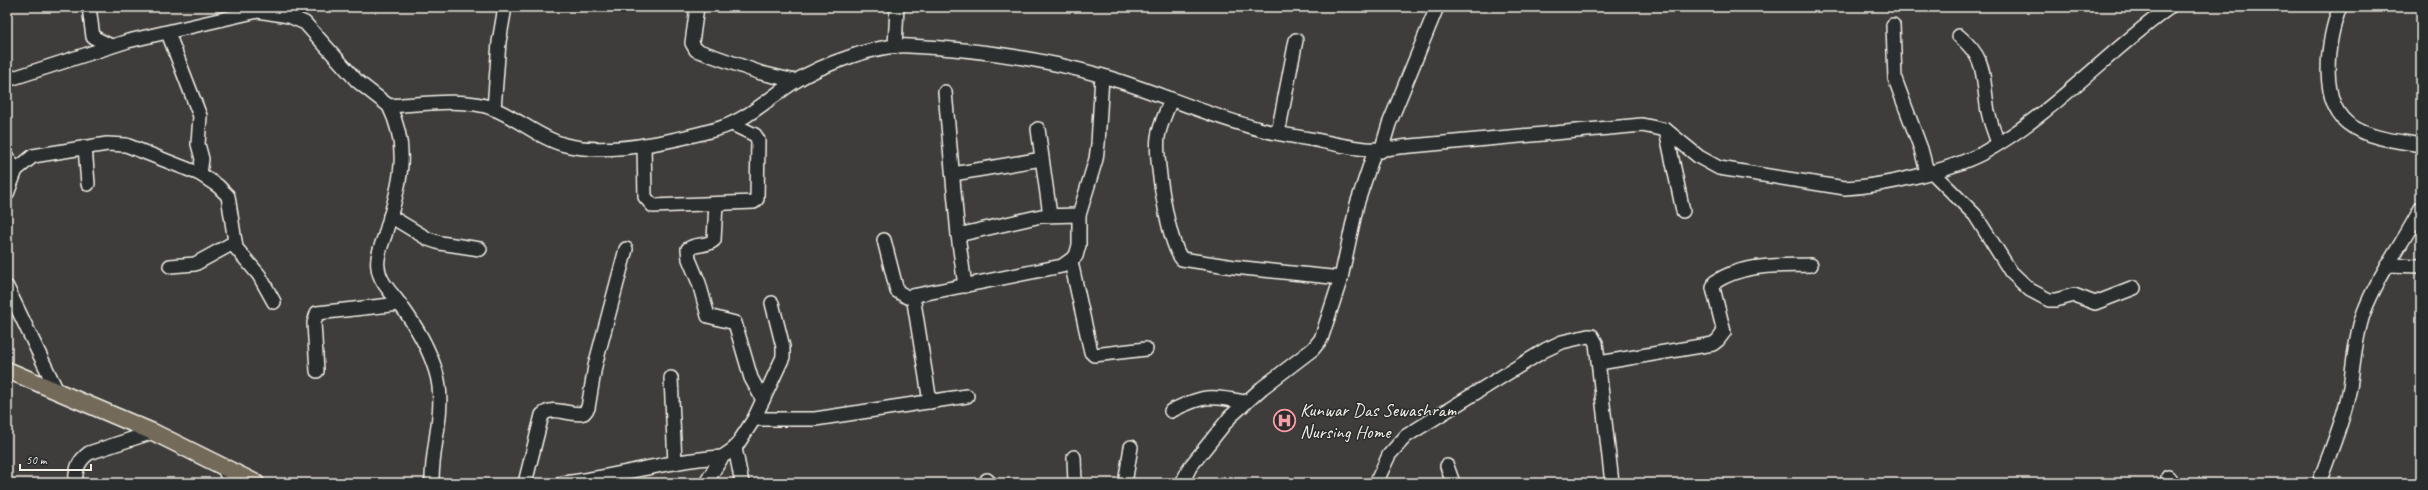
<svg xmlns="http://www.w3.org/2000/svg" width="2428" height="490" font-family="Caveat,sans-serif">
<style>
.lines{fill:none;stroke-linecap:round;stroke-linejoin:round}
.minor-casing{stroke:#f4f1e8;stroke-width:16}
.major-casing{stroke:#f4f1e8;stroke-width:19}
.minor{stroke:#2a2d2e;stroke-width:13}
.major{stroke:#736b5a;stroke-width:16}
.labels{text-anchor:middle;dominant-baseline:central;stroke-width:3;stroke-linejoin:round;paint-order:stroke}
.poi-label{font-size:19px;fill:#f4f1e8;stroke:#2a2d2e;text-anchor:start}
</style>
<rect width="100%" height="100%" fill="#3f3c3c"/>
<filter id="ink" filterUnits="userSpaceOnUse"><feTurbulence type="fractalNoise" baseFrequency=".025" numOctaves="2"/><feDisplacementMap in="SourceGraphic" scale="8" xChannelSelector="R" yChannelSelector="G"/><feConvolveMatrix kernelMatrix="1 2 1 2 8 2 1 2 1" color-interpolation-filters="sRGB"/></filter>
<g filter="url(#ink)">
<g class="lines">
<defs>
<g id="minor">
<path d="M 89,7 L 93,37 L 111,46"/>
<path d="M 697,7 L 692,43 L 696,50 L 761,73 L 795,81"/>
<path d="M 2340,7 C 2327,39 2317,106 2353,127 C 2372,139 2399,141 2421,145"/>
<path d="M 1893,25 L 1895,79 L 1921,149 L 1927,172"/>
<path d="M 168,33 L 200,116 L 198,144 L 202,159 L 200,174"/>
<path d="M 1959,36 C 1986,59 1982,72 1987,105 C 1988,118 1994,131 1998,143"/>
<path d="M 895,47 L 897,7"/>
<path d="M 7,80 L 128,41 L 258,11 L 289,16 L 305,23 L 357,81 L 389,106 C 419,104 467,97 494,109 C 519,119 539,138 565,145 C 609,156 674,141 717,129 C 746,121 769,98 794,82 C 821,65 877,44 909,46 C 974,49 1040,58 1103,76 C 1155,91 1206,115 1259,129 C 1277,134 1297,137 1316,140 C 1344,146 1372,153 1400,147 L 1642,125 L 1666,130 L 1699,157 L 1719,168 L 1845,188 C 1884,186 1948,171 1983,153 C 2052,115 2106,53 2170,7"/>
<path d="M 945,92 L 958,235 L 965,286"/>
<path d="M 1171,99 C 1167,111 1160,124 1158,137 C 1155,158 1168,244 1182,259 L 1234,267 L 1341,278"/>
<path d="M 389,106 C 412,153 398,188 385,235 C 382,244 376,257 378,267 C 379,281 391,292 399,303 C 414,323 429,348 436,372 C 447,408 431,447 432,483"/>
<path d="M 494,109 L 499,42 L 505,7"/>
<path d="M 1038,129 L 1050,215"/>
<path d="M 1666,130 L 1683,211"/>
<path d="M 1278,133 L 1296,40"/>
<path d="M 644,145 L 645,197 L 653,206 L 754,202 L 757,199 L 758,140 L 755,135 L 732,124"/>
<path d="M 85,147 L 88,184"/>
<path d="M 1381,151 L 1389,124 L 1437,7"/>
<path d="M 7,157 L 16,170"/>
<path d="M 1931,171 L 1975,215 L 2011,272 L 2030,290 L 2049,300 L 2056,300 L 2074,295 L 2095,303 L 2134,288"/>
<path d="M 953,174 L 1042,159"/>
<path d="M 7,194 L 16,170 L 33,156 L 107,144 L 126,145 L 200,174 L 218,186 L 228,196 L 236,248 L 259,275 L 274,302"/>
<path d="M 716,204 L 714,240 C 707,247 696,243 688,249 L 689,259 L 699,283 L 708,316 L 735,323 L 751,378 L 763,400"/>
<path d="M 390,216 L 428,239 L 440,243 L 480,249"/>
<path d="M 958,235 L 1041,216 L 1079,215"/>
<path d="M 884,240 L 897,291 L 907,297 L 1062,266 L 1076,256 L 1079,245 L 1079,215 L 1096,159 L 1098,144 L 1102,76"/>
<path d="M 1071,262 L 1091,352 L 1094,355 L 1146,349"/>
<path d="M 2387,265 L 2421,266"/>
<path d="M 170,266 L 195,264 L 235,242"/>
<path d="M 7,287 L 58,393"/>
<path d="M 913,296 L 930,402"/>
<path d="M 1599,363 L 1713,344 L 1718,340 L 1724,332 L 1713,288 L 1715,282 C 1744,263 1778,266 1811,265"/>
<path d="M 317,371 L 314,323 L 317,313 L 400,304"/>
<path d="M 671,378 L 675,463"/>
<path d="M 1171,411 C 1203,395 1210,395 1245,402"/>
<path d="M 754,419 L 815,419 L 967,396"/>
<path d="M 735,448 L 742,483"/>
<path d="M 1074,457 L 1075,483"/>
<path d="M 1447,466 L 1453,483"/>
<path d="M 224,468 L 230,483"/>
<path d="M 2168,477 L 2173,483"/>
<path d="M 987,480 L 990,483"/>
<path d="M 75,483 C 76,469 78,461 89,453 L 153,432"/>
<path d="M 525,483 L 542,415 C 554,404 570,417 584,413 L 588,408 L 595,366 L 626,249"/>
<path d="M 562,483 C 616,477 668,460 722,457"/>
<path d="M 706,483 L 722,457 L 735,448 L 754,419 L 783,357 L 783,347 L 772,303"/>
<path d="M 1125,483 L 1131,447"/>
<path d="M 1182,483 L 1190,467 L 1230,417 L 1262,388 L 1313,349 L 1321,339 L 1341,278 L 1357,204 L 1375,150"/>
<path d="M 1376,483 L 1389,455 L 1406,436 L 1545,350 L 1562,342 L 1588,336 L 1592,336 L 1596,343 L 1612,483"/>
<path d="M 2319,483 C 2330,452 2344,420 2350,387 C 2354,362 2355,337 2364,312 C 2378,275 2403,244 2421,208"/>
</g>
<path id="major" d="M 7,370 L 153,432 L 256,483"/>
</defs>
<use href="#minor" class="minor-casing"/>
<use href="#major" class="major-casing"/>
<use href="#minor" class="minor"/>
<use href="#major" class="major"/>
</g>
</g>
<defs>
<symbol id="hospital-ring" viewBox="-11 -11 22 22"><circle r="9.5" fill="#2a2d2e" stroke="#ff9aa2" stroke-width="1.5"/><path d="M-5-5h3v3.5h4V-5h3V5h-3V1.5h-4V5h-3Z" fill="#ff9aa2"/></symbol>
</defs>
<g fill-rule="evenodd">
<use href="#hospital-ring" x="1272" y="408" width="25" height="25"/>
</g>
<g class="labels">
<g class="poi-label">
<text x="1300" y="410">Kunwar Das Sewashram<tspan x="1300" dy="22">Nursing Home</tspan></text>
</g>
</g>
<rect width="2428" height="490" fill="none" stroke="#2a2d2e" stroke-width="24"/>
<rect x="12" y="12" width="2404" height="466" fill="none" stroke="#f4f1e8" stroke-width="1.5" filter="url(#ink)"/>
<path d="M20 464v6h71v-6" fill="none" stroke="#f4f1e8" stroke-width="2"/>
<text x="26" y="464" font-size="12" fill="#f4f1e8" stroke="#2a2d2e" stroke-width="3" paint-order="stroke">50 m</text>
</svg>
